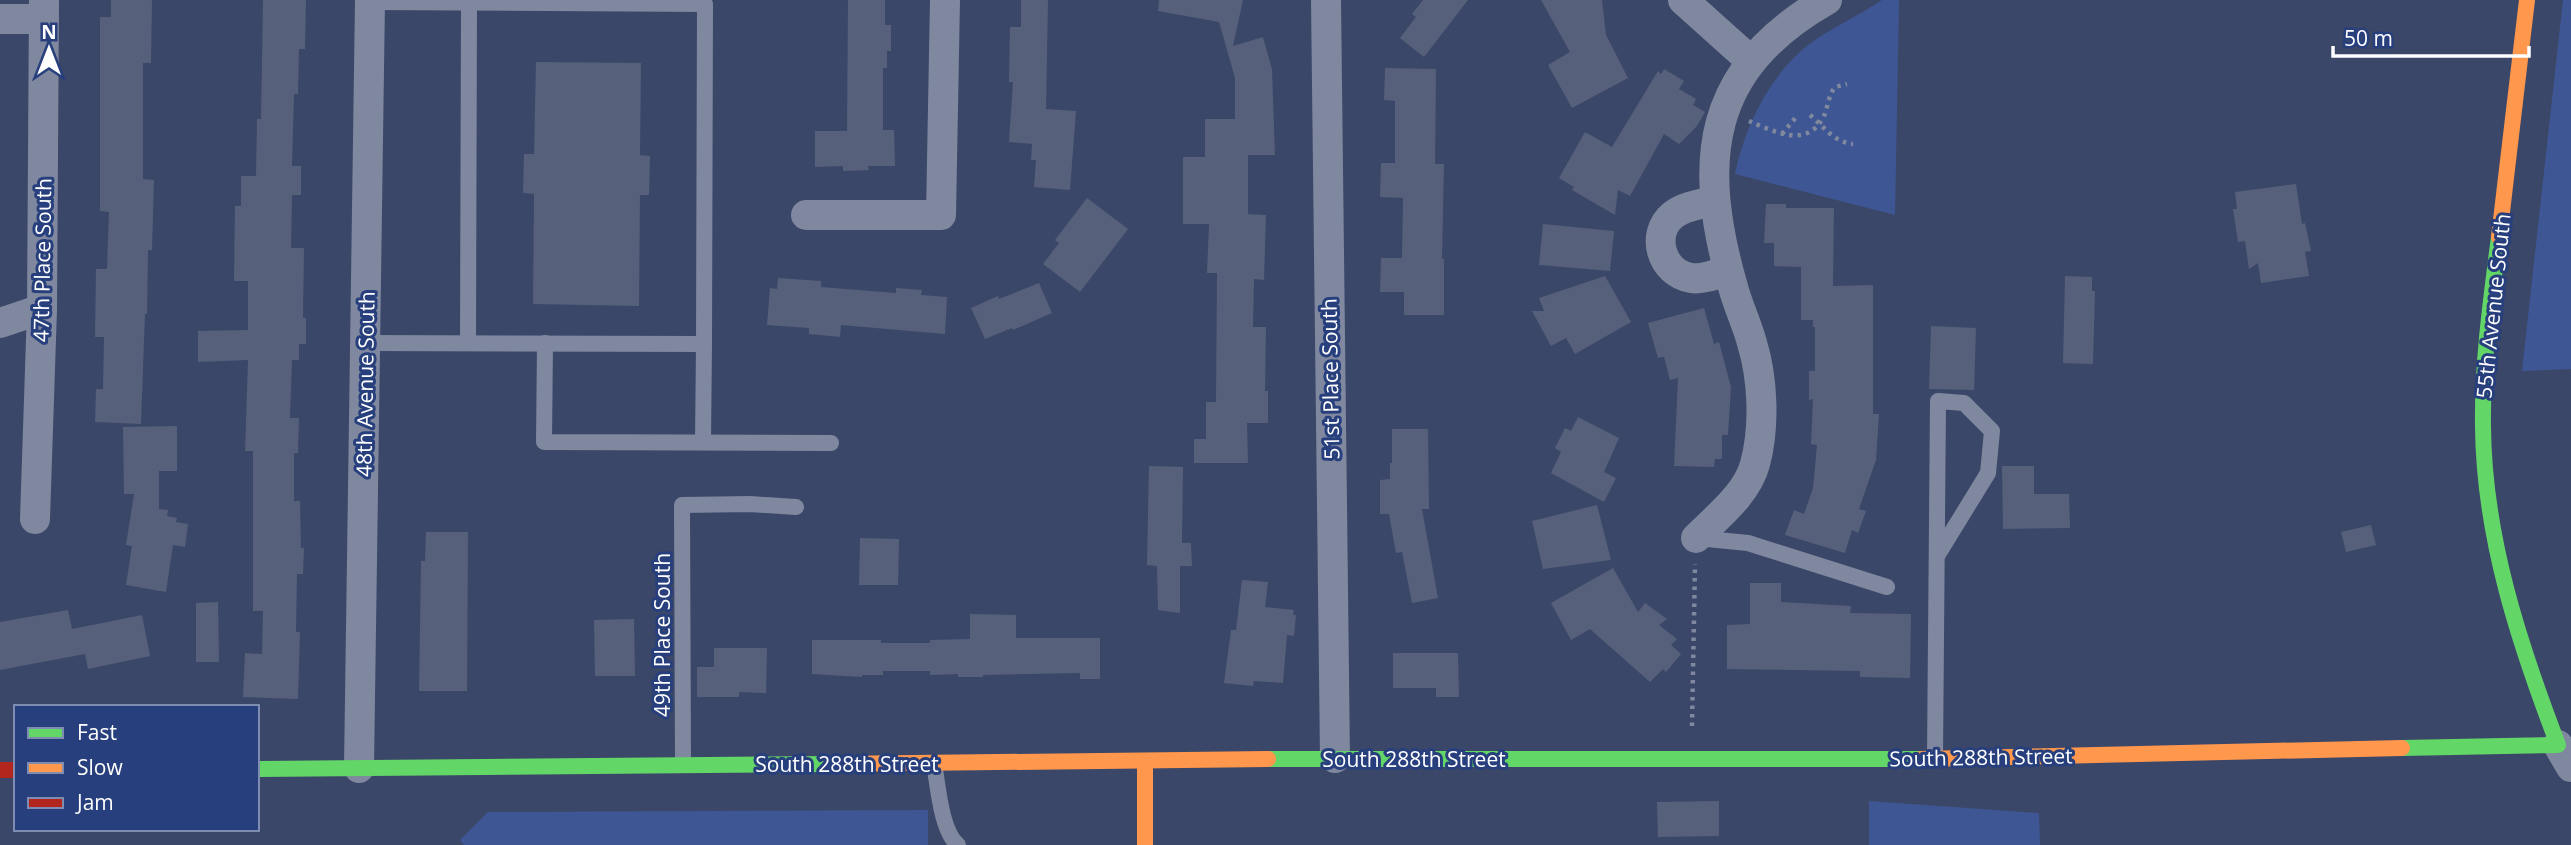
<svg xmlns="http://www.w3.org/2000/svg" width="2571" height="845" font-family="'Open Sans',sans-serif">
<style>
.green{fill:#3e5794}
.building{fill:#56607a}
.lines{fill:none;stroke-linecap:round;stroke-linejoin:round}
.path{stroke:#7f889f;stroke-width:4.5;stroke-dasharray:3.5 5;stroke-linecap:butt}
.lane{stroke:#7f889f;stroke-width:16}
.street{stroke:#7f889f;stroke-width:30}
.fast{stroke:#63d668;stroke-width:16}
.slow{stroke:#ff974d;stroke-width:16}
.jam{stroke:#b3261e;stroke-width:16}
.labels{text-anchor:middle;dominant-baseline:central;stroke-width:6;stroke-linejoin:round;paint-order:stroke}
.street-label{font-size:21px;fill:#fff;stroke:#273f7c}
</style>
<rect width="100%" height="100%" fill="#3b4768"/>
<g class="green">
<path d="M 1882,0 L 1899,0 L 1895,215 L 1735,174 C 1745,126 1769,76 1808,45 C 1831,28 1858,16 1882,0 Z"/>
<path d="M 2563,0 L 2571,0 L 2571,369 L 2522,371 Z"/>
<path d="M 1869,801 L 2039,813 L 2040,845 L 1869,845 Z"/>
<path d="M 928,810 L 928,845 L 464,845 L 460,840 L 488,812 Z"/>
</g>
<g class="building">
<path d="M 111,0 L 152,0 L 151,63 L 143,63 L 143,179 L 154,180 L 152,250 L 148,250 L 147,314 L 145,314 L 141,424 L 95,422 L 96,389 L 103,389 L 104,337 L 95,337 L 96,269 L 107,269 L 109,212 L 100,211 L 100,17 L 111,17 Z"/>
<path d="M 263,0 L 306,0 L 305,49 L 299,49 L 298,94 L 294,94 L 292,166 L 301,166 L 301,195 L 292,195 L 291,248 L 304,248 L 303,318 L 306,318 L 306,344 L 299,344 L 299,360 L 292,360 L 290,418 L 299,418 L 298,453 L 294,453 L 294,501 L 300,501 L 301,548 L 304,548 L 303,574 L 297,574 L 296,632 L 300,632 L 298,699 L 243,697 L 245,653 L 262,654 L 263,611 L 253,611 L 253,451 L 245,451 L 248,360 L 198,362 L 198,331 L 248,330 L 248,281 L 234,281 L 235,206 L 241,206 L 241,176 L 256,176 L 257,119 L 261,119 Z"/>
<path d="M 848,0 L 885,0 L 885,25 L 891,25 L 891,51 L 887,51 L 887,68 L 883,68 L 883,130 L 894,130 L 895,166 L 868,166 L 869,170 L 843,171 L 843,166 L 815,167 L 815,131 L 847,131 Z"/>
<path d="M 1021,0 L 1048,0 L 1046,109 L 1076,111 L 1070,190 L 1034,187 L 1036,160 L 1031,160 L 1032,144 L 1009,142 L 1013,82 L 1009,82 L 1010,27 L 1021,27 Z"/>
<path d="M 1159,0 L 1243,0 L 1233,46 L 1263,37 L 1272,69 L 1275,155 L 1248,155 L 1248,214 L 1266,215 L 1264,280 L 1254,279 L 1253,327 L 1266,327 L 1265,391 L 1268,391 L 1268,423 L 1247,423 L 1248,463 L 1194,463 L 1194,439 L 1206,439 L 1206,402 L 1216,402 L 1217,273 L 1207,273 L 1209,224 L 1183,224 L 1183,157 L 1205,157 L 1205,119 L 1235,119 L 1235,78 L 1219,22 L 1158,11 Z"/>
<path d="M 1423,0 L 1468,0 L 1424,57 L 1400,38 L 1416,17 L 1412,14 Z"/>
<path d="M 1541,0 L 1602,0 L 1606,35 L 1628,78 L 1572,108 L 1548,65 L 1570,52 Z"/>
<path d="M 536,62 L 641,63 L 640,155 L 650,156 L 649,195 L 640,195 L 639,306 L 533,304 L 534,194 L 523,193 L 524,154 L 534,154 Z"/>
<path d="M 1385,68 L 1436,69 L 1435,164 L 1444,164 L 1442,259 L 1444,259 L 1444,315 L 1404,315 L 1404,292 L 1380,292 L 1381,258 L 1402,258 L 1403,198 L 1380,197 L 1381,163 L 1395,163 L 1395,101 L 1384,100 Z"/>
<path d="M 1664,69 L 1684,81 L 1679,89 L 1696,99 L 1693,105 L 1705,112 L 1697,126 L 1679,144 L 1664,134 L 1630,196 L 1618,190 L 1615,215 L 1572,190 L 1574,187 L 1559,178 L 1585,132 L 1612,147 L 1658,71 L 1661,74 Z"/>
<path d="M 2296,184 L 2302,224 L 2305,223 L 2311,251 L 2305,252 L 2309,276 L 2261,283 L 2258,263 L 2249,269 L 2245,241 L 2238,242 L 2233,209 L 2237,209 L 2235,192 Z"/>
<path d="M 1087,198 L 1128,229 L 1080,292 L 1043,264 L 1059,243 L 1055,240 Z"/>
<path d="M 1766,204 L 1786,204 L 1786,208 L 1834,208 L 1833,286 L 1873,285 L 1873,414 L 1879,414 L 1876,460 L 1859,509 L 1866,511 L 1858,533 L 1852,530 L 1845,553 L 1785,535 L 1794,510 L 1804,514 L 1813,488 L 1817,445 L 1811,444 L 1813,399 L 1809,400 L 1809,371 L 1815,371 L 1815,327 L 1813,327 L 1813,320 L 1801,320 L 1801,267 L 1774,266 L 1774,243 L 1764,243 Z"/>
<path d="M 1543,224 L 1614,231 L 1610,271 L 1539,265 Z"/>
<path d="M 1605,276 L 1631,322 L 1575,354 L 1566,338 L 1551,346 L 1532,311 L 1544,311 L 1539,298 Z"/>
<path d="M 2065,276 L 2092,277 L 2092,291 L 2095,291 L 2093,364 L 2063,363 Z"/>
<path d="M 778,278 L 821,281 L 821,287 L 896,293 L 896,288 L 922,290 L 921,295 L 947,297 L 945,334 L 841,325 L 840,337 L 809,334 L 809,328 L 767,325 L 770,288 L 777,289 Z"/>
<path d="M 1039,283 L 1052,313 L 1013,330 L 1012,328 L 985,339 L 971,308 L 998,296 L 999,299 Z"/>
<path d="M 1704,308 L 1714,344 L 1719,342 L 1731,387 L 1728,435 L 1722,435 L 1722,459 L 1715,459 L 1714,467 L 1674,466 L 1678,378 L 1670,380 L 1664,357 L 1658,358 L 1648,323 Z"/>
<path d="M 1931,326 L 1976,328 L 1974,390 L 1929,389 Z"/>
<path d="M 1578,417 L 1619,438 L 1604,472 L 1616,478 L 1604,502 L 1551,473 L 1561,452 L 1555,448 L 1565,428 L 1571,431 Z"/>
<path d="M 177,426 L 177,471 L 159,471 L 159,509 L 168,510 L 167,516 L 177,518 L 176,522 L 188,524 L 185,547 L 173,545 L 166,592 L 126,585 L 132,546 L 126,545 L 134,494 L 124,494 L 123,427 Z"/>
<path d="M 1392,429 L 1428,429 L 1429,509 L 1422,509 L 1438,598 L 1412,603 L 1402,552 L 1396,553 L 1389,514 L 1380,514 L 1380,480 L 1390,479 L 1390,463 L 1392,463 Z"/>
<path d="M 1149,466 L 1183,467 L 1182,543 L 1191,543 L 1192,566 L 1180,566 L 1180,613 L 1158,610 L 1157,566 L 1147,565 Z"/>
<path d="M 2002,466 L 2034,466 L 2034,494 L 2069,494 L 2070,528 L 2003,529 Z"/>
<path d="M 1597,505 L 1611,560 L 1543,569 L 1532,521 Z"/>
<path d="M 2371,525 L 2376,545 L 2346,552 L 2341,532 Z"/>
<path d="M 426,532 L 468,532 L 467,691 L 419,691 L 421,561 L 425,561 Z"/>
<path d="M 860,538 L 899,539 L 898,585 L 859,585 Z"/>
<path d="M 1613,568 L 1638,612 L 1645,603 L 1667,619 L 1659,625 L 1677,639 L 1671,645 L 1681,654 L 1666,672 L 1663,669 L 1650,682 L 1590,629 L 1571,640 L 1551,603 Z"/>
<path d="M 1242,580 L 1268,582 L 1265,607 L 1294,610 L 1293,615 L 1296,615 L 1294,636 L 1287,635 L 1283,683 L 1254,681 L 1253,686 L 1224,683 L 1231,630 L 1236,630 Z"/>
<path d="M 1750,583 L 1781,583 L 1781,602 L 1851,606 L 1850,613 L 1911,614 L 1910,678 L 1860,677 L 1860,671 L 1727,669 L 1727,625 L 1750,624 Z"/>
<path d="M 218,602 L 219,662 L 196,662 L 196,603 Z"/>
<path d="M 68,610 L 72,629 L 142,615 L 150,656 L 88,669 L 85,654 L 0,670 L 0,622 Z"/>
<path d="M 970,614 L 1016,615 L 1016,638 L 1100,638 L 1100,679 L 1080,679 L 1080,673 L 983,675 L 983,677 L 958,677 L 958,674 L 930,675 L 930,671 L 883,671 L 883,675 L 862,675 L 862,677 L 812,674 L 812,640 L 881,640 L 881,643 L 930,643 L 930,640 L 970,639 Z"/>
<path d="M 634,619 L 635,676 L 595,676 L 594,620 Z"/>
<path d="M 714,648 L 767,648 L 766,693 L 739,692 L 739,697 L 697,697 L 697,667 L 714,667 Z"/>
<path d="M 1393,653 L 1458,653 L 1459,697 L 1436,697 L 1436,688 L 1393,688 Z"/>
<path d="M 1719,801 L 1719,836 L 1658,837 L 1657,802 Z"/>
</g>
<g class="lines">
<g class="path">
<path d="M 1810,115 C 1824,127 1834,142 1853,144"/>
<path d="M 1749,121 C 1773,131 1806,149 1823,118 C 1828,108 1828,96 1835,87 L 1847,84"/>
<path d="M 1782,134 L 1797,116"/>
<path d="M 1692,726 L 1695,564"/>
</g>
<g class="lane">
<path d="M 365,343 L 704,344 L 705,4 L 370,2"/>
<path d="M 468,343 L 469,3"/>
<path d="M 545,343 L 544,442 L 831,443"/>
<path d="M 703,442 L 704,344"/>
<path d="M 1697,538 L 1748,543 L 1887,587"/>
<path d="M 1935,758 L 1938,401 L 1964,403 L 1992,431 L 1988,473 L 1937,556"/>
<path d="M 934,763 C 938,786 941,831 958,845"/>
<path d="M 683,765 L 682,505 L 750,504 L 796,507"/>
</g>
<g class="street">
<path d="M 1326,0 L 1335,758"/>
<path d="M 1683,0 L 1751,61"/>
<path d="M 0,19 L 44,19"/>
<path d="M 1714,201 C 1701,204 1684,206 1673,215 C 1650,234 1661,273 1691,278 C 1703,280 1717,274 1728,270"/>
<path d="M 806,215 L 941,215 L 945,0"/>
<path d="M 0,323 L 42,309"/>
<path d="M 35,519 L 42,309 L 44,0"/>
<path d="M 1696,538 C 1717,517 1747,494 1755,464 C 1765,427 1763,379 1752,343 C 1747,324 1738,306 1733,287 C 1697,162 1705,69 1827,0"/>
<path d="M 2558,745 L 2571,767"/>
<path d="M 359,768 L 370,0"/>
</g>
<g class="fast">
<path d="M 2402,748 L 2558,745 C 2519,643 2484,537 2483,427 C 2482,363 2491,299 2499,237"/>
<path d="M 1268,759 L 1921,759"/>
<path d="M 257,769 L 831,764"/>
</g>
<g class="slow">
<path d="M 2499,237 L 2527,0"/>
<path d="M 1921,759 L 2402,748"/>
<path d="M 1145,762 L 1145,845"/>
<path d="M 831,764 L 1268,759"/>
</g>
<path class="jam" d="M 0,770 L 16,770"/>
</g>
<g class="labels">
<g class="street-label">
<text transform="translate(42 260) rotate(-89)">47th Place South</text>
<text transform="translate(2493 306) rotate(-84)">55th Avenue South</text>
<text transform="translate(1330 379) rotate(-91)">51st Place South</text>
<text transform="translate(365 384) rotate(-89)">48th Avenue South</text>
<text transform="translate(662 635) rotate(-90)">49th Place South</text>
<text transform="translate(1981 757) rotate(-1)">South 288th Street</text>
<text x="1414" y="759">South 288th Street</text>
<text x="847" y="764">South 288th Street</text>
</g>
</g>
<rect x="14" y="705" width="245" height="126" fill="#273f7c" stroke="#7d8cb0" stroke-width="2"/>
<rect x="28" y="728" width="35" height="10" fill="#63d668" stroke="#7d8cb0" stroke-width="2"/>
<text x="77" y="740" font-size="21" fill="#ffffff">Fast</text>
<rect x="28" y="763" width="35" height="10" fill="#ff974d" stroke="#7d8cb0" stroke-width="2"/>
<text x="77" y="775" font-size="21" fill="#ffffff">Slow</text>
<rect x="28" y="798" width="35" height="10" fill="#b3261e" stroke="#7d8cb0" stroke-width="2"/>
<text x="77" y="810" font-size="21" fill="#ffffff">Jam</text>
<g transform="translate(49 49)" stroke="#273f7c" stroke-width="5" paint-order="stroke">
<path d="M0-5L12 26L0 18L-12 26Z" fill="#ffffff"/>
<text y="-10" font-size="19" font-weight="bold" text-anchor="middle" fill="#ffffff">N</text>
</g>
<path d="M2333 46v10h196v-10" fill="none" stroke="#ffffff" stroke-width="3.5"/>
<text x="2344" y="46" font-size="21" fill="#ffffff" stroke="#273f7c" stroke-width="5" paint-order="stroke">50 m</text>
</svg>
